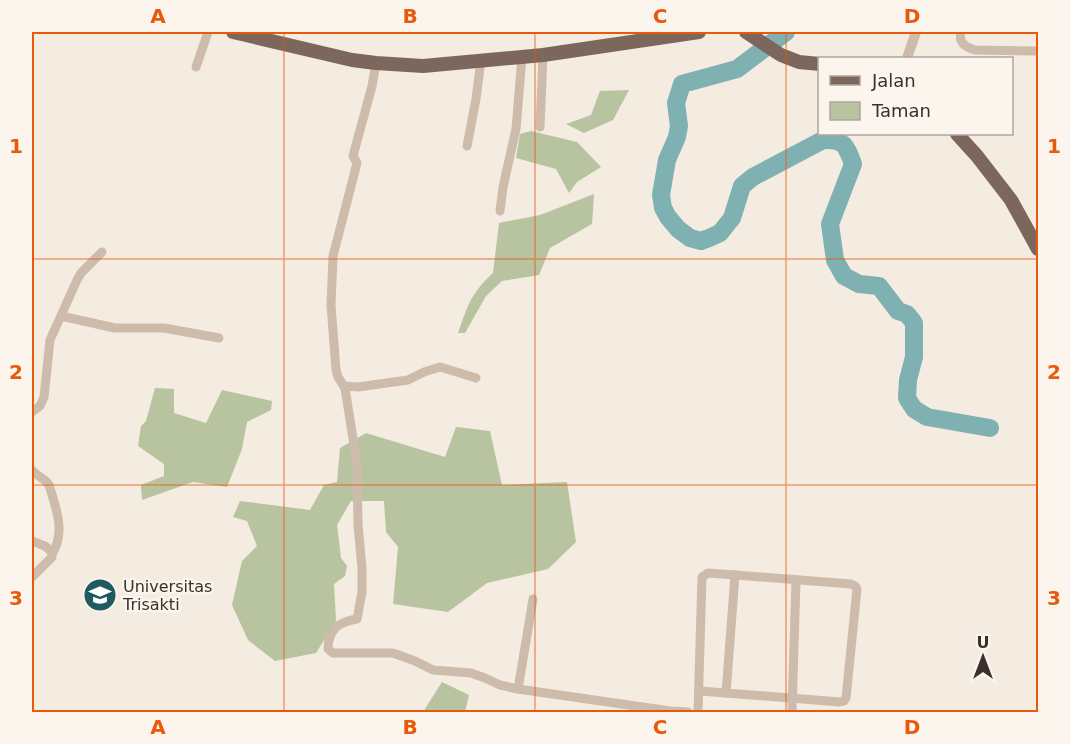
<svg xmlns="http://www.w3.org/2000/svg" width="1070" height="744" font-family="'DejaVu Sans',sans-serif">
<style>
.green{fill:#b8c4a0}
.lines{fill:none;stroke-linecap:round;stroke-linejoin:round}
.river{stroke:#7fb0b2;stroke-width:18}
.minor{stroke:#cdbbac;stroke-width:9}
.tertiary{stroke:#cdbbac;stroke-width:10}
.primary{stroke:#7d675c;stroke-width:14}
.grid{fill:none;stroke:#e8590c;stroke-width:1.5;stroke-opacity:0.55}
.labels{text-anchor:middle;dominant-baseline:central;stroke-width:5;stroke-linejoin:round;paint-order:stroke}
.poi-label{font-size:16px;fill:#3b302b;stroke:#fbf5ee;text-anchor:start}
.neatline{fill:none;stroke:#e8590c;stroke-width:2}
.grid-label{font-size:20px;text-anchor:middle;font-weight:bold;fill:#e8590c}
</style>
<rect width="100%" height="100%" fill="#f4ebe1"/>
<g class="green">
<path d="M 629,90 L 613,120 L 584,133 L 566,124 L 591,115 L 600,91 Z"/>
<path d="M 531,131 L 577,142 L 601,167 L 577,182 L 569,193 L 556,169 L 516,158 L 520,134 Z"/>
<path d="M 594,194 L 592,224 L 550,248 L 539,275 L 502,281 L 486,296 L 465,333 L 458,333 C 468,305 471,293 493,273 L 499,223 L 540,215 Z"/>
<path d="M 155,388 L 174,389 L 174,413 L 206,423 L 222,390 L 272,401 L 271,410 L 247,422 L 242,449 L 227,487 L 193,482 L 142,500 L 141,485 L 164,476 L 164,464 L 138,446 L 141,426 L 146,421 Z"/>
<path d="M 456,427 L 490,431 L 502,485 L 567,482 L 576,542 L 548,569 L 487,583 L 448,612 L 393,604 L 398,547 L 386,532 L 384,501 L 351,501 L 337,525 L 341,558 L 347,566 L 345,576 L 334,584 L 336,621 L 316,653 L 275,661 L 248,640 L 232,605 L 242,561 L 257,546 L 247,521 L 233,517 L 240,501 L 310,510 L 324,485 L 337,482 L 340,448 L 366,433 L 445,457 Z"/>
<path d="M 442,682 L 469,695 L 465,712 L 423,712 Z"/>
</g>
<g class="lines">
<path class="river" d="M 786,32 L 737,69 L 682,84 L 676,103 L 679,126 L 677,137 L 667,160 L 661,195 L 663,208 L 668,217 L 678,229 L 690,238 L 701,241 L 709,238 L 720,233 L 732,218 L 742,186 L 753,177 L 823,140 C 844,139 846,145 853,164 L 830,224 L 835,260 L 844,276 L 859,284 L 879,286 L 898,311 L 907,314 L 914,323 L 914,357 L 908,380 L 907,398 L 914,409 L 927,417 L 990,428"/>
<g class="minor">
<path d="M 961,32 C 958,43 966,47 975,50 L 1038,51"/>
<path d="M 376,63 L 372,86 L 353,156 L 357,163 L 333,256 L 331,305 L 336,370 L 338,377 L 345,388 L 357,464 L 358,525 L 362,568 L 362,592 L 357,619 C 339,622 328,629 328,649 L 333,653 L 393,653 L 415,661 L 433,670 L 471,673 L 485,678 L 500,685 L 518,689 L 670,711 L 688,712"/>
<path d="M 196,67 L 208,32"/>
<path d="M 540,127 L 543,55"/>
<path d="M 467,146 L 476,99 L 481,60"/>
<path d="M 500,211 L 503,187 L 516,129 L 522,57"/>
<path d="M 61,316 L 115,328 L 164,328 L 219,338"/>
<path d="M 344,386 L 358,387 L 408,380 L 424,372 L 440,367 L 476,378"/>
<path d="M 32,412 L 40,406 L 44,397 L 50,340 L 77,280 L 81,273 L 102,252"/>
<path d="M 32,470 C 37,477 44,477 49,485 C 56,508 66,532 52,554"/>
<path d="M 32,541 L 45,546 L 52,552 L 52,557 L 32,577"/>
<path d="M 735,575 L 851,584 L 855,586 L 857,589 L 846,698 L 844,701 L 840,702 L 726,693 Z"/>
<path d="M 518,689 L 533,599"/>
<path d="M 700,691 L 726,693"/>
<path d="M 698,712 L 702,577 L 708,573 L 735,575"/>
<path d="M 792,712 L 796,580"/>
</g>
<path class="tertiary" d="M 907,58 L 916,32"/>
<g class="primary">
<path d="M 233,32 L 352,60 L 376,63 L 423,66 L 543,55 L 699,32"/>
<path d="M 746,32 L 781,55 L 799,62 L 820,64"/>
<path d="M 957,134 L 977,156 L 1011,200 L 1038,249"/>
</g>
</g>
<path class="grid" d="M 284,32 L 284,712M 535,32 L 535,712M 786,32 L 786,712M 32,259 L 1038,259M 32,485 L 1038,485"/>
<defs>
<symbol id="university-disc" viewBox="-11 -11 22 22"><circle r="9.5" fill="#1f5a5e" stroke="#fbf5ee"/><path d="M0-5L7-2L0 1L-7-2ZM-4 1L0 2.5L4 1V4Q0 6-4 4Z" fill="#fff"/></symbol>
</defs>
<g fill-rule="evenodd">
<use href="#university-disc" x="81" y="576" width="38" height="38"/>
</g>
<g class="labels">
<g class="poi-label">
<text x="123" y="586">Universitas<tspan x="123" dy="18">Trisakti</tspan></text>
</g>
</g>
<rect width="1070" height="744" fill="none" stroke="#fbf5ee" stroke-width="66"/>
<rect x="818" y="57" width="195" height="78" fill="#fbf5ee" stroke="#aea6a0" stroke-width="1.5"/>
<rect x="830" y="76" width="30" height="9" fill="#7d675c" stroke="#aea6a0" stroke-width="1.5"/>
<text x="872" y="87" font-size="18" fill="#3b302b">Jalan</text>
<rect x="830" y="102" width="30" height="18" fill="#b8c4a0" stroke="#aea6a0" stroke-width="1.5"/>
<text x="872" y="117" font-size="18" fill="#3b302b">Taman</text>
<g transform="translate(983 657)" stroke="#fbf5ee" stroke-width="4.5" paint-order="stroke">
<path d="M0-4.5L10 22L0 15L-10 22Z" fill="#3b302b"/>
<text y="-9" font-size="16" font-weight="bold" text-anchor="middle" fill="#3b302b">U</text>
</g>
<rect x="33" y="33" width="1004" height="678" class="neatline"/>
<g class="grid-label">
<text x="158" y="23">A</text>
<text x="410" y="23">B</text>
<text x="660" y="23">C</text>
<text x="912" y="23">D</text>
<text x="16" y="153">1</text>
<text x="1054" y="153">1</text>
<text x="16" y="379">2</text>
<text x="1054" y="379">2</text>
<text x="16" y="605">3</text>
<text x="1054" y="605">3</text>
<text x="158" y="734">A</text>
<text x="410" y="734">B</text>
<text x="660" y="734">C</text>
<text x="912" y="734">D</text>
</g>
</svg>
